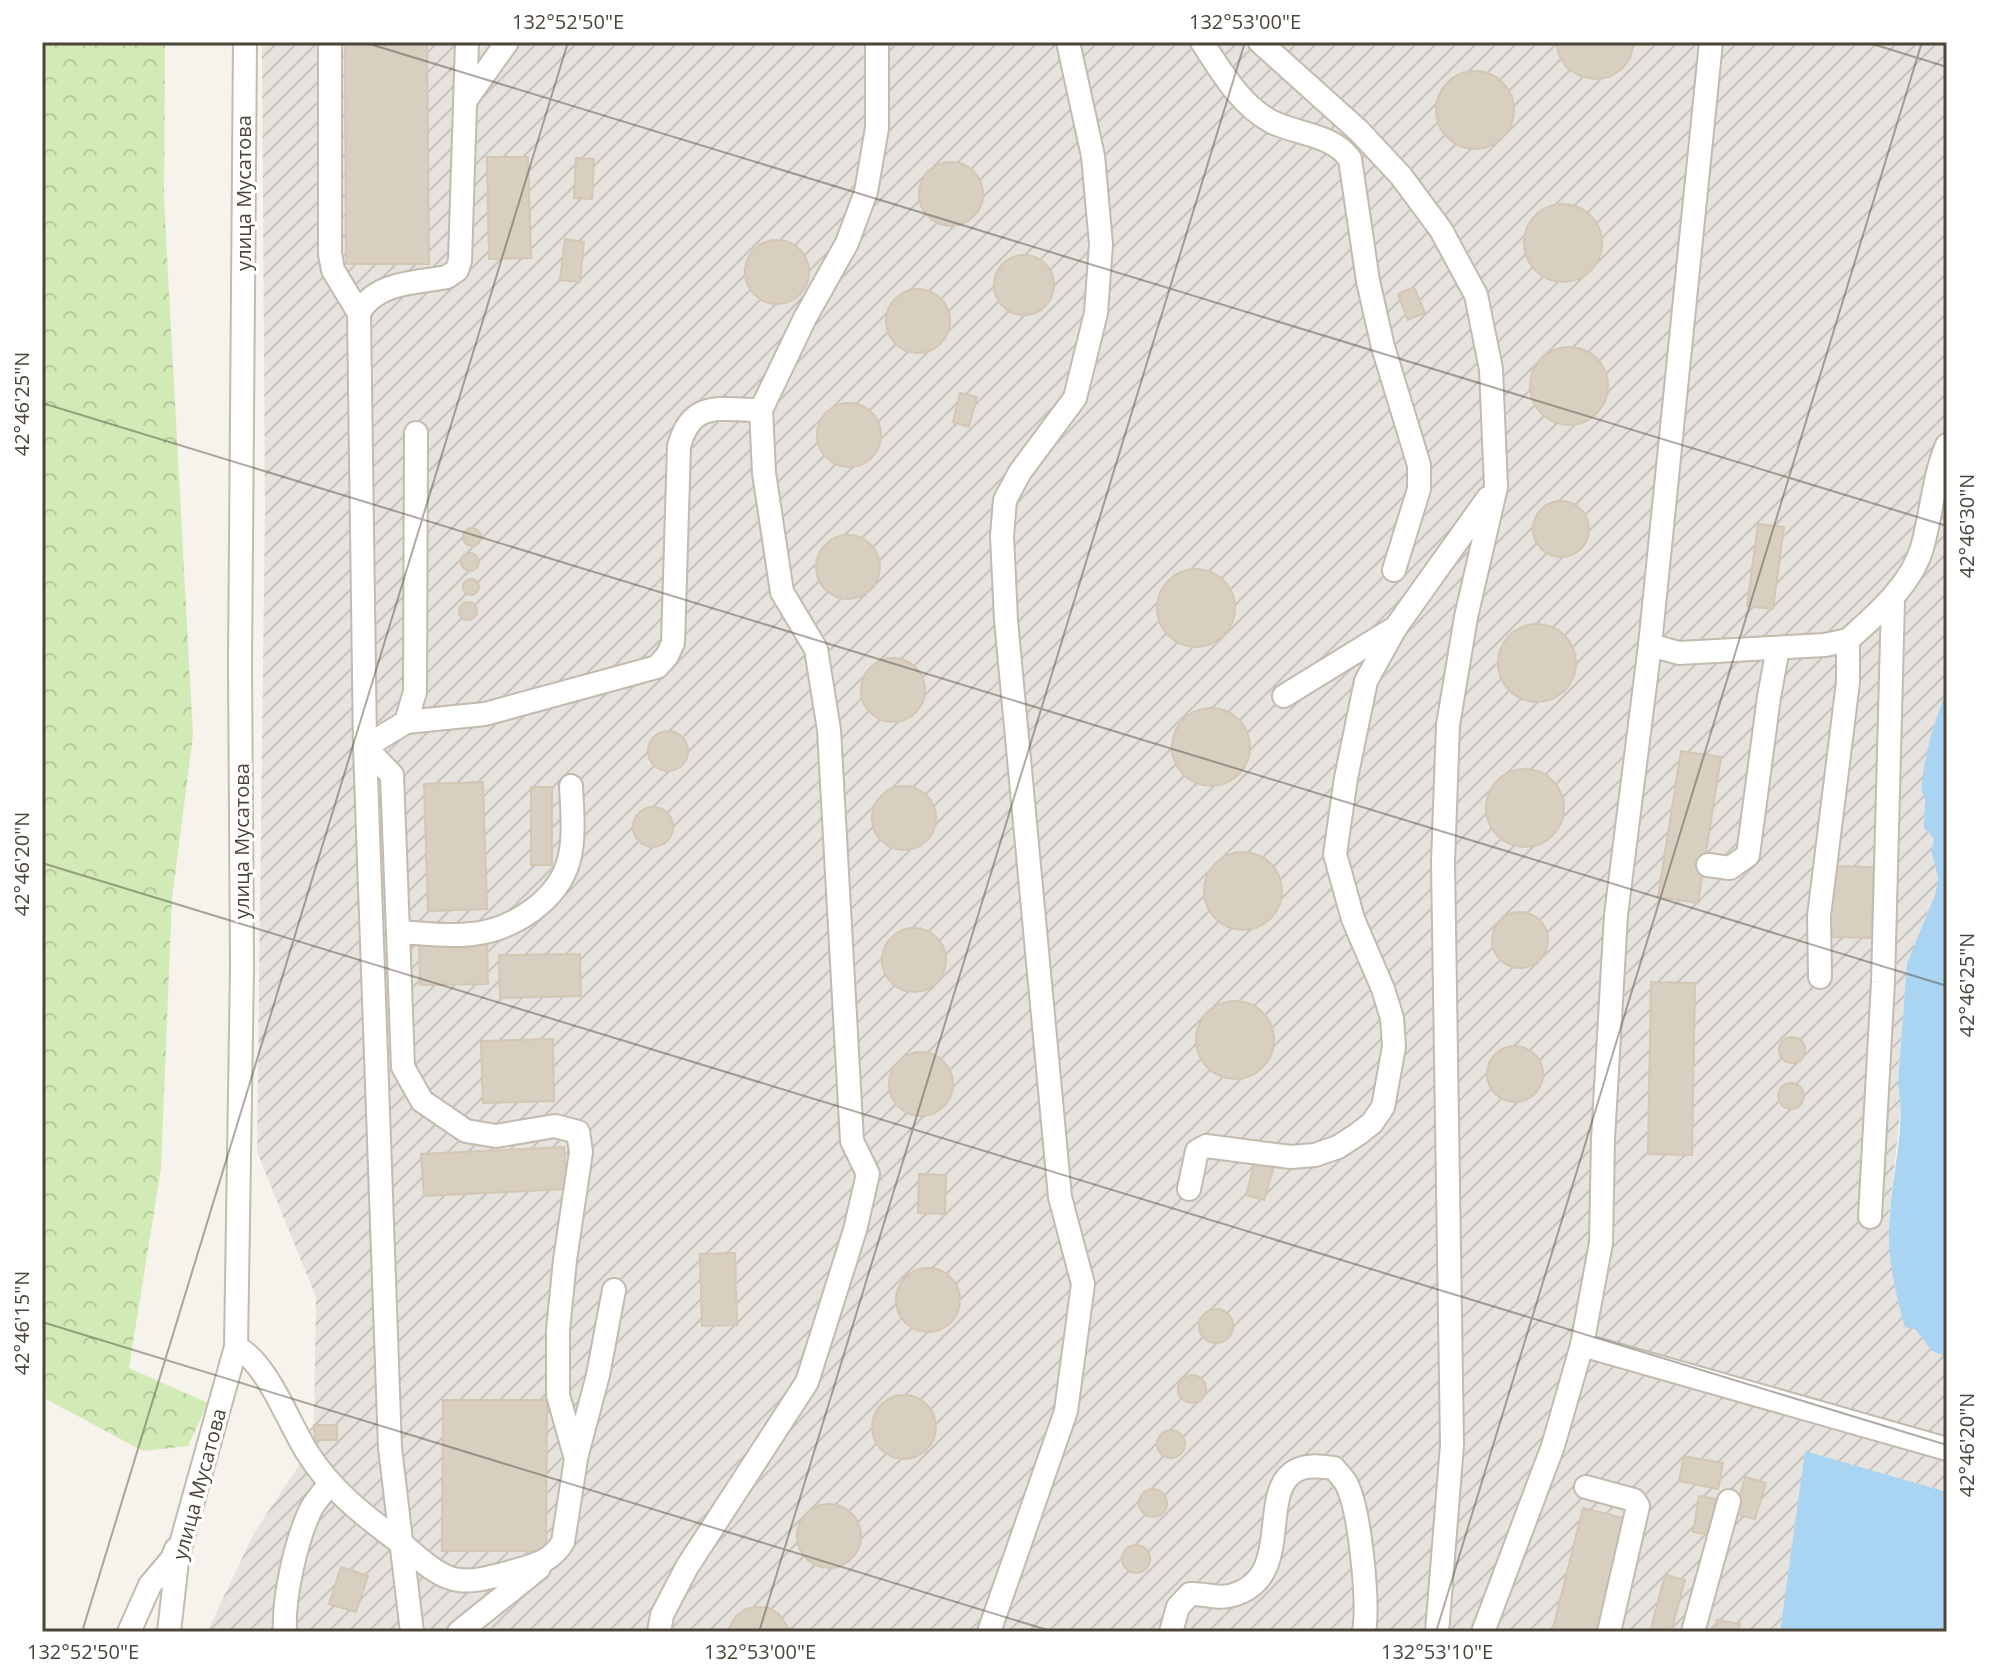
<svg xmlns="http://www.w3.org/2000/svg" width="1989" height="1674" font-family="'Open Sans',sans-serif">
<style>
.industrial{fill:url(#industrial-furrows)}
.forest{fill:url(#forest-crowns)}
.water{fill:#a9d4f2}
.building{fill:#d8cfc1;stroke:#d3c7b4;stroke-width:2}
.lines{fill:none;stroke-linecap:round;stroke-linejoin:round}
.minor-casing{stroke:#c2bbae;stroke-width:26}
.minor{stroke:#fff;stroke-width:22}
.ticks{fill:none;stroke:#4b4439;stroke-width:2;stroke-opacity:0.45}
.labels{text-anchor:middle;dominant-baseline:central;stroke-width:7;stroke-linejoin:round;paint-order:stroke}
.street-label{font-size:20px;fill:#4b4439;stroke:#fff}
.neatline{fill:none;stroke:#4b4439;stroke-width:3}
.ticks-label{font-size:20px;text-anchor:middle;fill:#4b4439}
</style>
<defs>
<pattern id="industrial-furrows" width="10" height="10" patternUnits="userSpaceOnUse" patternTransform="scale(2)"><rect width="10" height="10" fill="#e6e2dd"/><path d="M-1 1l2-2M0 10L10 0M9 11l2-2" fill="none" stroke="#c7c3be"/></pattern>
<pattern id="forest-crowns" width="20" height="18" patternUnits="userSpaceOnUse" patternTransform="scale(2)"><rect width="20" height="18" fill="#d2eab5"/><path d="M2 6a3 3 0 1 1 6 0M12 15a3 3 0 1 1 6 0" fill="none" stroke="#b6ca9c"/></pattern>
</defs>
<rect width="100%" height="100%" fill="#f6f3ec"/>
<path class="industrial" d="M 262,42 L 1947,42 L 1947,687 L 1931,735 L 1921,789 L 1925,800 L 1924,828 L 1934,839 L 1931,851 L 1938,877 L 1935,895 L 1907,963 L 1898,1083 L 1901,1097 L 1899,1124 L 1889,1216 L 1915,1329 L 1932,1351 L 1947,1357 L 1947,1492 L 1805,1451 L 1780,1632 L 207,1632 L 254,1533 L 315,1441 L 307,1432 L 314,1425 L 316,1297 L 257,1152 L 265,510 Z"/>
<path class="forest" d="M 42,42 L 165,42 L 164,200 L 193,735 L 172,899 L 161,1168 L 129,1368 L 208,1403 L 188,1446 L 143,1451 L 42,1397 Z"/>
<g class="water">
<path d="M 1947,687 L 1947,1357 L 1932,1351 L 1915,1329 L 1905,1327 C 1894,1289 1886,1252 1890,1212 C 1893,1170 1906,1125 1898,1083 L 1907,963 L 1935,895 L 1938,877 L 1931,851 L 1934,839 L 1924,828 L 1925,800 L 1921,789 L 1924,767 L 1931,735 Z"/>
<path d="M 1805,1451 L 1947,1492 L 1947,1632 L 1780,1632 Z"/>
</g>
<g class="building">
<path d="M 345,42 L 427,42 L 429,264 L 346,264 Z"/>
<path d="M 1556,42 L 1634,42 L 1630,58 L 1622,69 L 1609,77 L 1594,79 L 1580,76 L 1567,68 L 1559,55 Z"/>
<circle cx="1475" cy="110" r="39"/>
<path d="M 487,157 L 528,157 L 531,258 L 489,259 Z"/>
<path d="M 576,158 L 594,159 L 592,199 L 574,198 Z"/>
<circle cx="951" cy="194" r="32"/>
<circle cx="1563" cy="243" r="39"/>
<path d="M 565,239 L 584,242 L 580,282 L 560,280 Z"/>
<circle cx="777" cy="272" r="32"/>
<circle cx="1024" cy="285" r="30"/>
<path d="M 1414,287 L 1425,313 L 1408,320 L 1398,294 Z"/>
<circle cx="918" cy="321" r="32"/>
<circle cx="1569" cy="386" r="39"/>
<path d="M 960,393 L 977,397 L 969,427 L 953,422 Z"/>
<circle cx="849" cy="435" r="32"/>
<circle cx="1561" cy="529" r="28"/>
<path d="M 1758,524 L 1784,527 L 1773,609 L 1747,606 Z"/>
<circle cx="472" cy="537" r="9"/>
<circle cx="848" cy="567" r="32"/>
<circle cx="470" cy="562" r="9"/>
<circle cx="1196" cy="608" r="39"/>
<circle cx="471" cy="587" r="8"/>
<circle cx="468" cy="611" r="9"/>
<circle cx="1537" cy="663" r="39"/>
<circle cx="893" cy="690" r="32"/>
<circle cx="1211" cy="747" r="39"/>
<circle cx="668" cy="751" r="20"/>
<path d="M 1681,751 L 1721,757 L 1698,903 L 1658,897 Z"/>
<circle cx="1525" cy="808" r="39"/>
<path d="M 483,782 L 487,909 L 428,911 L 424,784 Z"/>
<circle cx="904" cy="818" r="32"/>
<rect x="531" y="787" width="21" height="78"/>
<circle cx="653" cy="827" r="20"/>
<circle cx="1243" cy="891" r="39"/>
<path d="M 1833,866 L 1874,867 L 1871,938 L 1830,937 Z"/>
<circle cx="1520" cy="940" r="28"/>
<circle cx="914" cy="960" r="32"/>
<path d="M 487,938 L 488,984 L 420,985 L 419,939 Z"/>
<path d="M 580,954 L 581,996 L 500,998 L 499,955 Z"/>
<path d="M 1651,982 L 1695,983 L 1692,1155 L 1648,1154 Z"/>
<circle cx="1235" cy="1040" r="39"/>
<circle cx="1792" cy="1050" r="13"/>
<path d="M 553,1039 L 554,1101 L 483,1103 L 481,1041 Z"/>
<circle cx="1515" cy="1074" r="28"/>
<circle cx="921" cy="1084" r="32"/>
<circle cx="1791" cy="1096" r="13"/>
<path d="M 564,1147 L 567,1189 L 424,1196 L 421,1154 Z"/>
<path d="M 1255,1161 L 1274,1166 L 1264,1200 L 1246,1195 Z"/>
<path d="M 919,1174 L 946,1175 L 945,1214 L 918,1213 Z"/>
<path d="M 735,1253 L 737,1325 L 702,1326 L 700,1254 Z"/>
<circle cx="928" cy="1300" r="32"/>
<circle cx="1216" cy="1326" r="17"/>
<circle cx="1192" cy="1389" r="14"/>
<circle cx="904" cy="1427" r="32"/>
<path d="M 443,1400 L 547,1400 L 546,1551 L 442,1551 Z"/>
<path d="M 314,1425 L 337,1425 L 337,1440 L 315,1440 Z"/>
<circle cx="1171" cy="1444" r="14"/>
<path d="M 1684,1456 L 1723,1463 L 1718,1489 L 1679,1481 Z"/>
<path d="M 1745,1477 L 1766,1483 L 1755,1519 L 1735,1514 Z"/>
<circle cx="1153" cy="1503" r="14"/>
<path d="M 1699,1496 L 1718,1499 L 1712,1535 L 1693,1532 Z"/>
<circle cx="829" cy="1536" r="32"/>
<path d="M 1583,1508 L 1627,1519 L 1599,1632 L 1552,1632 Z"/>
<circle cx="1136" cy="1559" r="14"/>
<path d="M 341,1567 L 368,1576 L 356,1612 L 329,1604 Z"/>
<path d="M 1665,1575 L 1685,1580 L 1671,1632 L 1650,1632 Z"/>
<path d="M 757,1607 L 769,1608 L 779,1614 L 791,1632 L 727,1632 L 736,1616 L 746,1609 Z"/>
<path d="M 1717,1620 L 1740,1624 L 1738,1632 L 1715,1632 Z"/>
</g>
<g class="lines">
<defs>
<g id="minor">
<path d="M 330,42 L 330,254 L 333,270 L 359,313"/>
<path d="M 1202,42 C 1221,71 1240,105 1272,122 C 1299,135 1332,134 1350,159 L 1368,281 L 1383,347 L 1419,465 L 1419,489 L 1394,570"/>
<path d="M 1260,42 L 1359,131 L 1401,176 L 1441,230 L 1476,295 L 1491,369 L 1496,487 L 1466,617 L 1448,725 L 1443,862 L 1452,1445 L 1437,1632"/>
<path d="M 466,100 L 507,42"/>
<path d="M 416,433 L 415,692 L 406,722 L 365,747 L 392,775 L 398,932 C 422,933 448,937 472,934 C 512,930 558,901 569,860 C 575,837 572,809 571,786"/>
<path d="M 1848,640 C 1876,615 1911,585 1922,548 C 1932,513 1933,478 1947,445"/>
<path d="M 1650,645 L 1679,653 L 1825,645 L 1848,640 L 1848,682 L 1819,916 L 1820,977"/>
<path d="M 1284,696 L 1396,627 L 1488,498"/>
<path d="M 406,722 L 485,714 L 657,667 L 667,656 L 673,643 L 679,446 C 692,399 720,410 761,410"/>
<path d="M 1708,865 L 1730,868 L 1748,855 L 1769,697 L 1778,648"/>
<path d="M 1189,1189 L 1197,1151 L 1206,1146 L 1291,1157 L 1315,1155 L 1338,1147 L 1358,1134 L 1372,1123 L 1383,1107 L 1394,1047 L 1392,1018 L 1383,989 L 1353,919 L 1335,854 L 1346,778 L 1366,681 L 1396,627"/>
<path d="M 1870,1217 L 1883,982 L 1893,600"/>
<path d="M 1582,1345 L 1947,1449"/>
<path d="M 236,1347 C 267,1362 288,1422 307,1452 C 331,1491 366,1517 402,1544 C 418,1557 438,1578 459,1580 C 475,1582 491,1577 507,1573 C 530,1566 550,1564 563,1542 L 576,1459 L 558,1395 L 558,1330 L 565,1260 L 581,1152 L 578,1132 L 555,1126 L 496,1136 L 466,1131 L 422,1101 L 403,1067 L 398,932"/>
<path d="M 576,1458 L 598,1375 L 614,1290"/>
<path d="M 1586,1487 L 1634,1500 L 1638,1506 L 1609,1632"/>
<path d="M 129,1632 L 150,1585 L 172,1559 L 176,1549"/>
<path d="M 169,1632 L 177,1561 L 184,1533 L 236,1347 L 242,967 L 240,665 L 245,42"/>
<path d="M 285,1632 C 283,1598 296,1540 311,1509 C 316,1500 324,1492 329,1484"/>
<path d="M 412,1632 L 390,1448 L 365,747 L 359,313 C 375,282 416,283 447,277 L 457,270 L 460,261 L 467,42"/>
<path d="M 459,1632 L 539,1568"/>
<path d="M 659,1632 L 662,1615 L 687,1567 L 807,1382 L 855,1230 L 868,1174 L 852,1141 L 829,730 L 816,649 L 782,592 L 764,473 L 761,410 L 805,318 L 847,243 L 866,192 L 877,128 L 877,42"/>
<path d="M 989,1632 L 1066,1411 L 1083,1284 L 1060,1197 L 1006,620 L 1002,536 L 1005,500 L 1020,472 L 1075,398 L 1096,313 L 1101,244 L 1093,156 L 1068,42"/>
<path d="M 1171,1632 L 1178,1607 L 1190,1594 C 1204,1593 1219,1600 1233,1595 C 1296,1577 1256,1490 1297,1470 C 1308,1464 1323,1467 1334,1468 C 1338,1473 1343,1478 1346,1483 C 1360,1509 1369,1602 1364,1632"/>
<path d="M 1483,1632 L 1553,1446 L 1582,1345 L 1601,1243 L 1603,1139 L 1616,915 L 1650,645 L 1711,42"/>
<path d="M 1693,1632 L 1729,1501"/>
</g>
</defs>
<use href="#minor" class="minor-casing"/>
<use href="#minor" class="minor"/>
</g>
<path class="ticks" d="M 363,42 L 1947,526M 1866,42 L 1947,67M 42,403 L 1947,986M 42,863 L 1947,1445M 42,1322 L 1054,1632M 82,1632 L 568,42M 759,1632 L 1245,42M 1436,1632 L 1922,42"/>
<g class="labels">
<g class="street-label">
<text transform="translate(243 193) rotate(-90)">улица Мусатова</text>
<text transform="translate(241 841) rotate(-90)">улица Мусатова</text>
<text transform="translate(199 1484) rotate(-75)">улица Мусатова</text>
</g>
</g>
<rect width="1989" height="1674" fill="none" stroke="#ffffff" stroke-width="88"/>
<rect x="44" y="44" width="1901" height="1586" class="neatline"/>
<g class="ticks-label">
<text x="568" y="29">132°52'50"E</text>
<text x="1245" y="29">132°53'00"E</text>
<text transform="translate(22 404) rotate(-90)" y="7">42°46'25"N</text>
<text transform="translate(1967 526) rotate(-90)" y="7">42°46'30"N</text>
<text transform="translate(22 864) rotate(-90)" y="7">42°46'20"N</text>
<text transform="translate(1967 985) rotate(-90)" y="7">42°46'25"N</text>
<text transform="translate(22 1323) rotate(-90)" y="7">42°46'15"N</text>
<text transform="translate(1967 1445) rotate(-90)" y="7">42°46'20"N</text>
<text x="83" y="1659">132°52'50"E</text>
<text x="760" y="1659">132°53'00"E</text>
<text x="1437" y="1659">132°53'10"E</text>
</g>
</svg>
